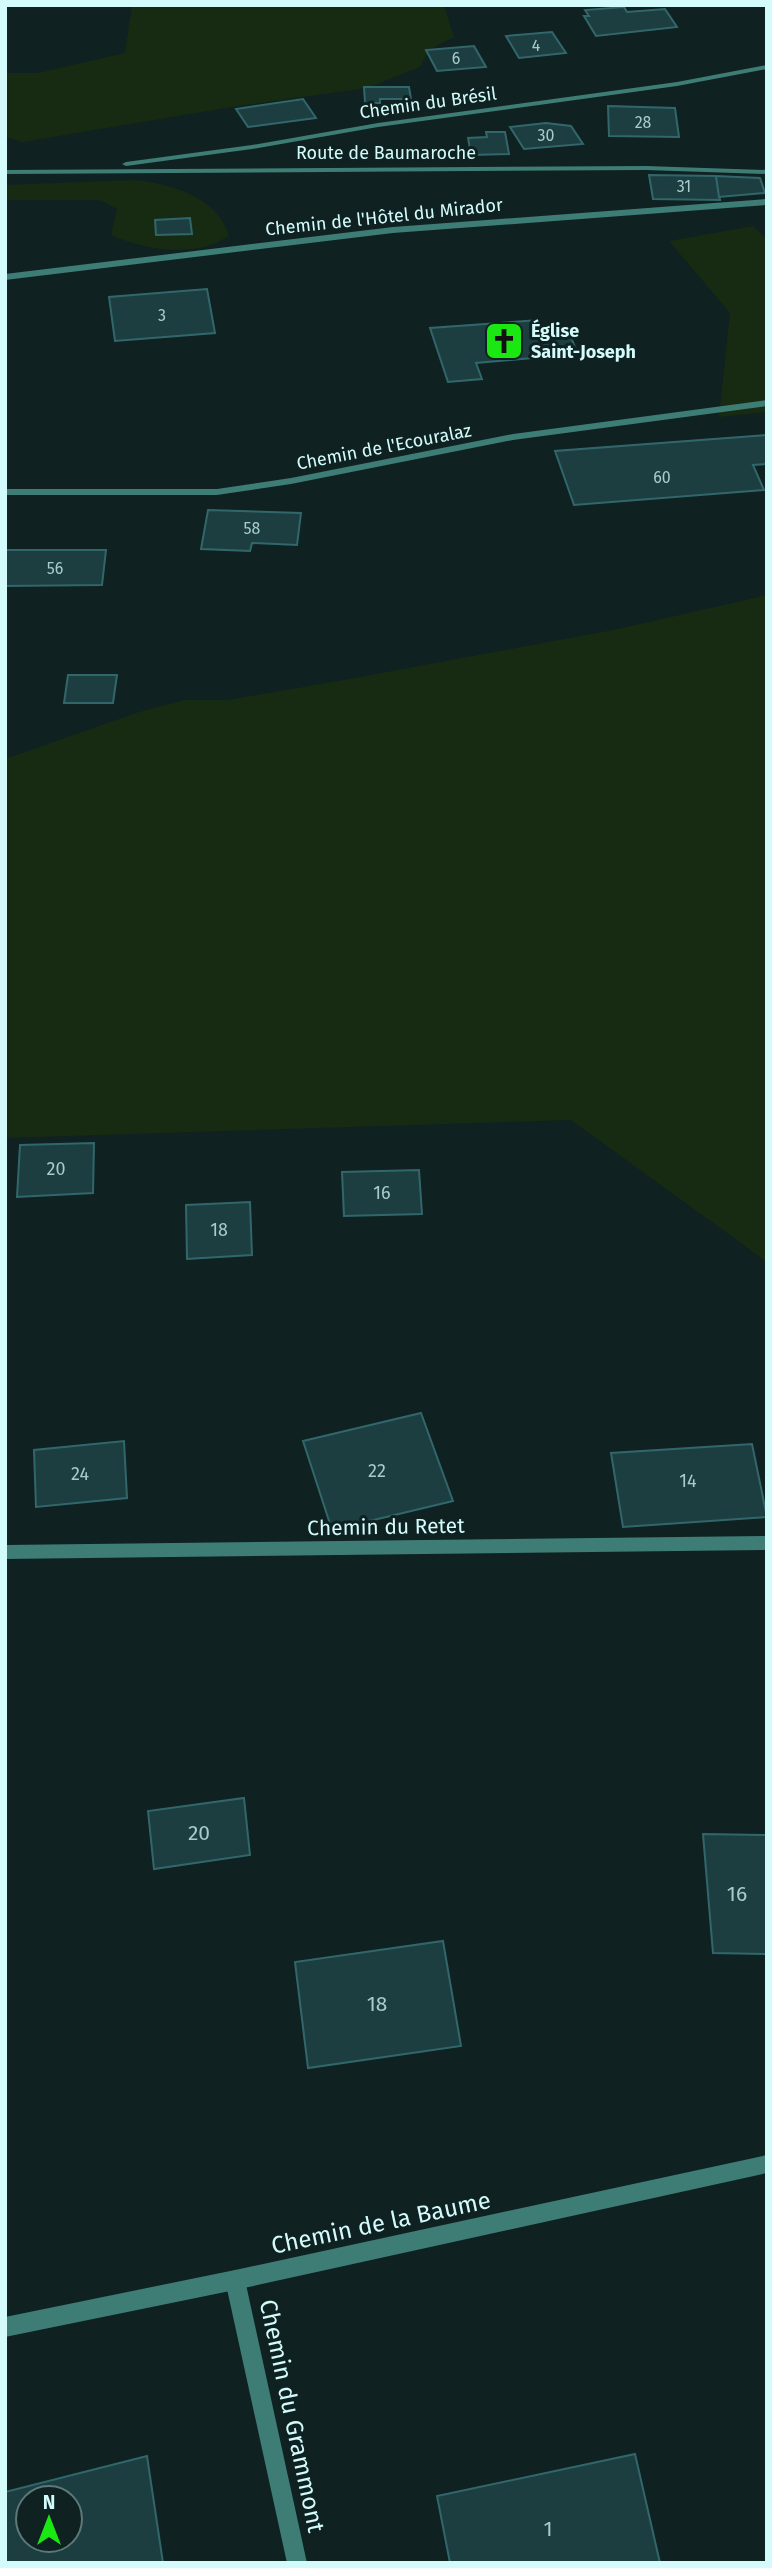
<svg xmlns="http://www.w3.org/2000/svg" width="772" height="2568" font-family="'Fira Sans',sans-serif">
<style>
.green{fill:#172b13}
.building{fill:#1d3e41;stroke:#31676b;stroke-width:2;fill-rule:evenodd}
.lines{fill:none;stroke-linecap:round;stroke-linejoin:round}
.lane{fill:#3e7c76;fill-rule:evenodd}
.street{fill:#3e7c76;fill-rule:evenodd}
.labels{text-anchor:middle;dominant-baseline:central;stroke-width:6;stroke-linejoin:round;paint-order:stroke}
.far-number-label{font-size:16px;fill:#a6cccc}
.far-street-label{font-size:18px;fill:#d3fbfb;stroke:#0f2121}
.far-poi-label{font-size:18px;font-weight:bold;fill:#d3fbfb;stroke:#0f2121;text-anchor:start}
.number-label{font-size:18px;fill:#a6cccc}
.street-label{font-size:21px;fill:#d3fbfb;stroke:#0f2121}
.near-number-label{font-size:21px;fill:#a6cccc}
.near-street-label{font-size:24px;fill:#d3fbfb;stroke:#0f2121}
</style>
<rect width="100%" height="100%" fill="#0f2121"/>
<g class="green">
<path d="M 132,5 L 444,5 L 454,37 L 429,50 L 420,67 L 367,88 L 238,106 L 23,142 L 5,137 L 5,73 L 38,73 L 125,53 Z"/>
<path d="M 133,180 C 170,183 217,197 229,235 C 201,259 142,250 111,235 L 117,209 L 100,200 L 5,200 L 5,185 Z"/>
<path d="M 753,226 L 767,239 L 767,412 L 719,417 L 730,313 L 669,241 Z"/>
<path d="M 767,595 L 767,1262 L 571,1120 L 5,1138 L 5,759 L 139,712 L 184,700 L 227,700 L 344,680 L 618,629 Z"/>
</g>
<g class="building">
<path d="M 624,7 L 627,12 L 665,9 L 677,27 L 596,36 L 584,16 L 589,16 L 585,10 Z"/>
<path d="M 552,32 L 566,53 L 519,58 L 506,36 Z"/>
<path d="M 474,46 L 486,67 L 437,71 L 426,50 Z"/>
<path d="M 364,87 L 409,87 L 411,99 L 380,99 L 380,103 L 365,103 Z"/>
<path d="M 303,99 L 316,118 L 248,127 L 236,109 Z"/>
<path d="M 608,106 L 675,108 L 679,137 L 609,136 Z"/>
<path d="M 546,123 L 571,126 L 583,144 L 524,149 L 510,127 Z"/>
<path d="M 486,132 L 505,132 L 509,154 L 471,155 L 468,138 L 487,137 Z"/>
<path d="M 649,175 L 716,176 L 720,200 L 653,199 Z"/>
<path d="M 716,176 L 760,178 L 765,193 L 719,197 Z"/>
<path d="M 190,218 L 192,234 L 156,235 L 155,220 Z"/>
<path d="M 207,289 L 215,333 L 115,341 L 109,297 Z"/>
<path d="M 539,320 L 543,328 L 566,326 L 578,354 L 476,363 L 482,379 L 448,382 L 430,328 Z"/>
<path d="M 767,435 L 767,464 L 753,465 L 764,490 L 574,505 L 555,451 Z"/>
<path d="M 208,510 L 301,513 L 297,545 L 252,543 L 250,551 L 201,549 Z"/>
<path d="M 5,550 L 106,550 L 102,585 L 5,586 Z"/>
<path d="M 68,675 L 117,675 L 113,703 L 64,703 Z"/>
<path d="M 94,1143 L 93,1193 L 17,1197 L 20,1145 Z"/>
<path d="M 419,1170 L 422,1214 L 344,1216 L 342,1172 Z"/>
<path d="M 250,1202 L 252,1255 L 187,1259 L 186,1205 Z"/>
<path d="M 421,1413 L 453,1501 L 332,1530 L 303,1441 Z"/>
<path d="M 124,1441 L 127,1498 L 36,1507 L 34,1450 Z"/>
<path d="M 752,1444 L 767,1517 L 623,1527 L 611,1453 Z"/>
<path d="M 244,1798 L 250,1855 L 154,1869 L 148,1811 Z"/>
<path d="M 703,1834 L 767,1835 L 767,1954 L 713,1953 Z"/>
<path d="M 443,1941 L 461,2046 L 308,2068 L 295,1962 Z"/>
<path d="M 635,2454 L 660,2563 L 450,2563 L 437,2496 Z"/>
<path d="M 147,2456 L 163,2563 L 5,2563 L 5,2492 ZM 28,2498 L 70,2498 L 70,2540 L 28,2540 Z"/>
</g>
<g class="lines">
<path class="lane" d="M 235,2270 L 242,2273 L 245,2280 L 307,2563 L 287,2563 L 225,2280 L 228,2273 Z"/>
<g class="street">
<path d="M 767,65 L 767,69 L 677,86 L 378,127 L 252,149 L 126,166 L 122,164 L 126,162 L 252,145 L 378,123 L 677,82 Z"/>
<path d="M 646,166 L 767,170 L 767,174 L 646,170 L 5,174 L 5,170 Z"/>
<path d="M 767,199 L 767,205 L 393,233 L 5,280 L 5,274 L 393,227 Z"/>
<path d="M 767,400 L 767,406 L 513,440 L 291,484 L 217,495 L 5,495 L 5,489 L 217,489 L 291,478 L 513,434 Z"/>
<path d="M 767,1536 L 767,1550 L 5,1559 L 5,1545 Z"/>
<path d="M 767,2155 L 767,2173 L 235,2290 L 5,2337 L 5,2317 L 235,2270 Z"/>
</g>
</g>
<defs>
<symbol id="church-square" viewBox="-11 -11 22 22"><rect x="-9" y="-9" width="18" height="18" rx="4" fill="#1be813" stroke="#0f2121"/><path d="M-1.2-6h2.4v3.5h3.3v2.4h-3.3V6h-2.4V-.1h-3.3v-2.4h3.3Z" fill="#111"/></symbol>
</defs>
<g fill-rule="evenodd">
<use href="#church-square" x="482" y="319" width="44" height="44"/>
</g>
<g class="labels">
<g class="far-number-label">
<text x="536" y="45">4</text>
<text x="456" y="58">6</text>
<text x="643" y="122">28</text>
<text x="546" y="135">30</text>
<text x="684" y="186">31</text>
<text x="162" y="315">3</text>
<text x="662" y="477">60</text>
<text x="252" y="528">58</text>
<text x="55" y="568">56</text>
</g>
<g class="far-street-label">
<text transform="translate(428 103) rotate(-8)">Chemin du Brésil</text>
<text x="386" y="153">Route de Baumaroche</text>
<text transform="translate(384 217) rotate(-6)">Chemin de l'Hôtel du Mirador</text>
<text transform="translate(384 447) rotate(-11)">Chemin de l'Ecouralaz</text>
</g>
<g class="far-poi-label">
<text x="531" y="331">Église<tspan x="531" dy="21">Saint-Joseph</tspan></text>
</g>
<g class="number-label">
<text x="56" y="1169">20</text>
<text x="382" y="1193">16</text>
<text x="219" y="1230">18</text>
<text x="377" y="1471">22</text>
<text x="80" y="1474">24</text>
<text x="688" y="1481">14</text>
</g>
<g class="street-label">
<text transform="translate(386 1527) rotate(-1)">Chemin du Retet</text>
</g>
<g class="near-number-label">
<text x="199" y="1833">20</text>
<text x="737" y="1894">16</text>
<text x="377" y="2004">18</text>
<text x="548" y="2529">1</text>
</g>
<g class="near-street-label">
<text transform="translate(381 2223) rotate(-12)">Chemin de la Baume</text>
<text transform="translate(292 2416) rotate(78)">Chemin du Grammont</text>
</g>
</g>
<rect width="772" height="2568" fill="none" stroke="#d3fbfb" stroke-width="14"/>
<g transform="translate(49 2519)"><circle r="33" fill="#0f2121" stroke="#5d7878" stroke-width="2"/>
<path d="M0-5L12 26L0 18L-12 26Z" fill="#1be813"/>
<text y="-10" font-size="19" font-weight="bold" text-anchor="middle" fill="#d3fbfb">N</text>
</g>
</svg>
